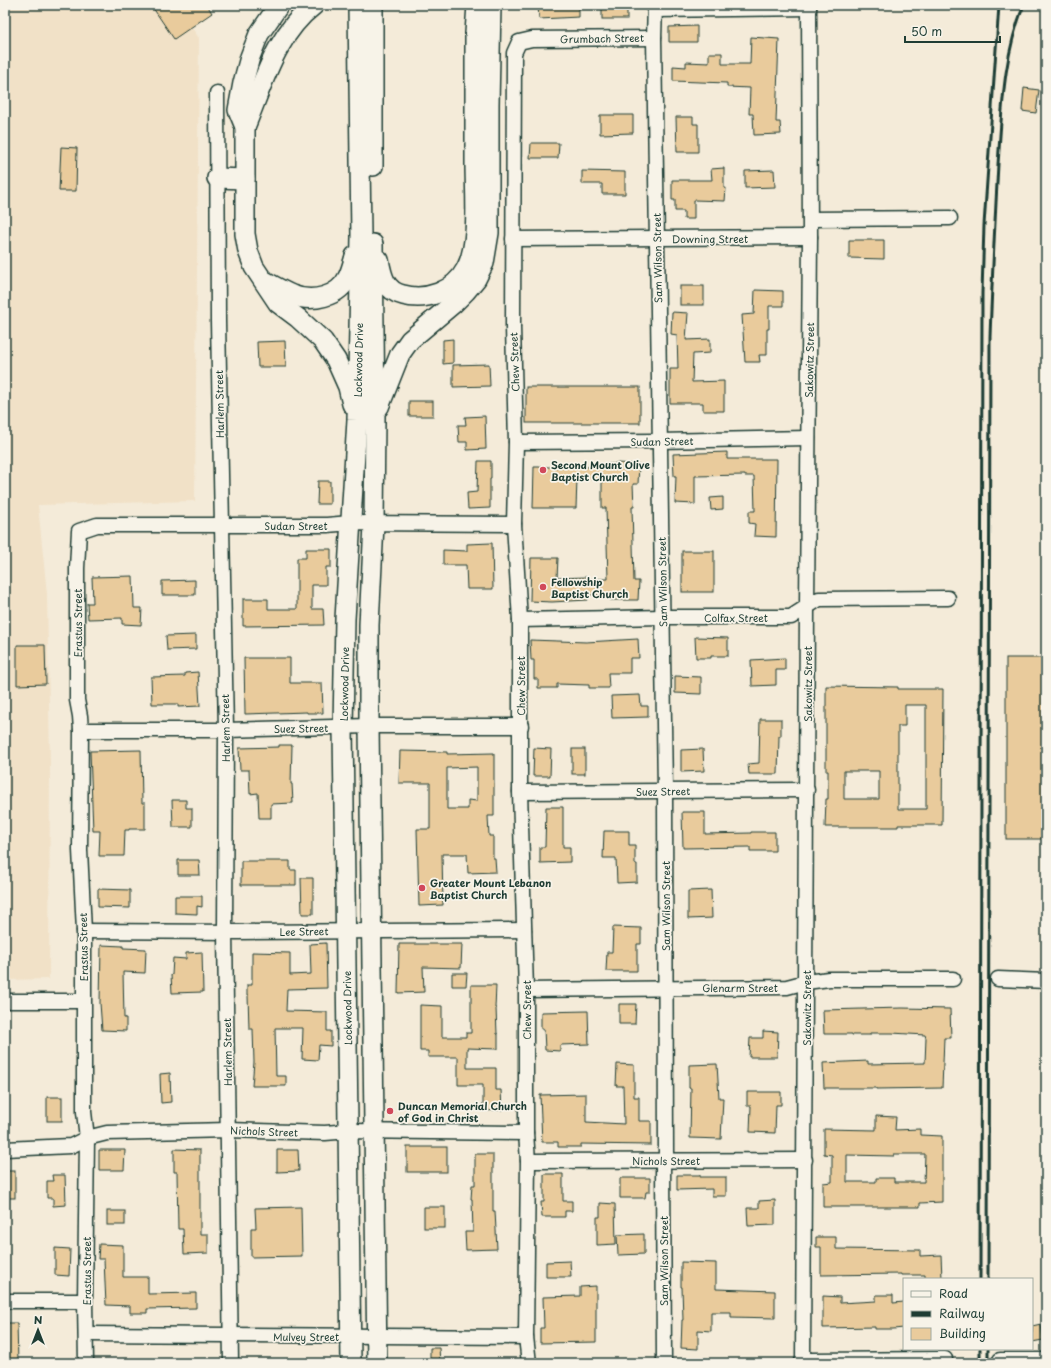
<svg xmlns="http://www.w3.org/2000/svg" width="1051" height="1368" font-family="'Playpen Sans',sans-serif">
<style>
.built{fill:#f1e1c7}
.building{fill:#e9cb9c;stroke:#1f3d34;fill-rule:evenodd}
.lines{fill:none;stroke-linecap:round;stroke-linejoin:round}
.street-casing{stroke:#1f3d34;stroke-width:17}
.secondary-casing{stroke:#1f3d34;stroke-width:22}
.street{stroke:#f7f3e8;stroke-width:14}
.secondary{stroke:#f7f3e8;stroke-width:19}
.rail{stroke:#1f3d34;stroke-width:3}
.poi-dot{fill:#d1495b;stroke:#f7f3e8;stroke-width:1.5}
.labels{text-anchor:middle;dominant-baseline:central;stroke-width:3.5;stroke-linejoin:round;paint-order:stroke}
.street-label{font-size:10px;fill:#1f3d34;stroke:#f7f3e8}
.poi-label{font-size:10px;font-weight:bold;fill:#1f3d34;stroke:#f7f3e8;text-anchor:start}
</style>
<rect width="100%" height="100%" fill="#f4ebd9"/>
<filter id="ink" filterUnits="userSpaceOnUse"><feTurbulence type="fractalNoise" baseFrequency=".025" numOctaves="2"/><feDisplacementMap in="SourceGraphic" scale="8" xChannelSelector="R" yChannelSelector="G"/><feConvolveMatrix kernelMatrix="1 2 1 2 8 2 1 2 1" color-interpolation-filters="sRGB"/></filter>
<g filter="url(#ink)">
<path class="built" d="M 5,5 L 176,5 L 199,38 L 195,501 L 38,505 L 47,594 L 50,761 L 49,979 L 5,980 Z"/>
<g class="building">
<path d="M 151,5 L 207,5 L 212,13 L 174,39 Z"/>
<path d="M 538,5 L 579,5 L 579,17 L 539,19 Z"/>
<rect x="602" y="5" width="25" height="14"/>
<path d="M 697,26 L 697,42 L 669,42 L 669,27 Z"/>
<path d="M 751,37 L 779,39 L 776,122 L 780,122 L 781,134 L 754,135 L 753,114 L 749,114 L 750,88 L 727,87 L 727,83 L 673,81 L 673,66 L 686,67 L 686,62 L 709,63 L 709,53 L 722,53 L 722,64 L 750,64 Z"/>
<path d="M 1024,88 L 1039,90 L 1036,113 L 1022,111 Z"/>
<path d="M 600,115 L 633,115 L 633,133 L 600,134 Z"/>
<path d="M 676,117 L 693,117 L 693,124 L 698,124 L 698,152 L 677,152 Z"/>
<path d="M 531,143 L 559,143 L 558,158 L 530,158 Z"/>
<path d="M 61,147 L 77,148 L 76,191 L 59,191 Z"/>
<path d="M 724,168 L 724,188 L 726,188 L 725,201 L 694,200 L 694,219 L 684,219 L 684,211 L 675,211 L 675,200 L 672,200 L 672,180 L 712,180 L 711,169 Z"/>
<path d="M 774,170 L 775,187 L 745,188 L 745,171 Z"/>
<path d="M 582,171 L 625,172 L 625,194 L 602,194 L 602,184 L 582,184 Z"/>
<path d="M 849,240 L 884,240 L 884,259 L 849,258 Z"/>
<rect x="680" y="286" width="24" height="19"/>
<path d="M 755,290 L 783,291 L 783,306 L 769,306 L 769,329 L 767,329 L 767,355 L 759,355 L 760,362 L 745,362 L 742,315 L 754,314 Z"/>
<path d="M 672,312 L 688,313 L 686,340 L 710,339 L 710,353 L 693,354 L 692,382 L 724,381 L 724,411 L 703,411 L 703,403 L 670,403 L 670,369 L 678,369 L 677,335 L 671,334 Z"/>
<path d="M 453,339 L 453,363 L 443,364 L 443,340 Z"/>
<path d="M 285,341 L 286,367 L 258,367 L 257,342 Z"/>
<path d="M 489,364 L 490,386 L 453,387 L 453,365 Z"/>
<rect x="526" y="387" width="114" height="36"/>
<rect x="409" y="401" width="24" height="15"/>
<path d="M 485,416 L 486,449 L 467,450 L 467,442 L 459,442 L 458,425 L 466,425 L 465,417 Z"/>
<path d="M 727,452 L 727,459 L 777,459 L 776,537 L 754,536 L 755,524 L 749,523 L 749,511 L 755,511 L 754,476 L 745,476 L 745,475 L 695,476 L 695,504 L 675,503 L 676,476 L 674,476 L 673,454 Z"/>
<path d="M 478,461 L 491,461 L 491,479 L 490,479 L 490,508 L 468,509 L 467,493 L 477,492 Z"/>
<path d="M 615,463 L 639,464 L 638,484 L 633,484 L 634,507 L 632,507 L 634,581 L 639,581 L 638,600 L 610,600 L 611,595 L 588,595 L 588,600 L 552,602 L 530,601 L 531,558 L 558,558 L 557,578 L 587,577 L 587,579 L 608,579 L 606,508 L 602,508 L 602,480 L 577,479 L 576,508 L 533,508 L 534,467 L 590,467 L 590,464 L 615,464 Z"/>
<path d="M 318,481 L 330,481 L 330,504 L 317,504 Z"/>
<path d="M 723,497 L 723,509 L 711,510 L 710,498 Z"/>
<path d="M 492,543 L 493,589 L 467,589 L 466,565 L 443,565 L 443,550 L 467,551 L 467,544 Z"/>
<path d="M 306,549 L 331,549 L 331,567 L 326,567 L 326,585 L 312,585 L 312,609 L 323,609 L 324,625 L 243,626 L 243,599 L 268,599 L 268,609 L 297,609 L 297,558 L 306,558 Z"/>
<rect x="682" y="551" width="32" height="41"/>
<path d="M 133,576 L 134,608 L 142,608 L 141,625 L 122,624 L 122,618 L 88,619 L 87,603 L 93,603 L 92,577 Z"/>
<path d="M 195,580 L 195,595 L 162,595 L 162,581 Z"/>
<path d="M 196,635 L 196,649 L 167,650 L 166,636 Z"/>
<path d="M 695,637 L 728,638 L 728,656 L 711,656 L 711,658 L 696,658 Z"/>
<path d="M 638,639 L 639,658 L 630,658 L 630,673 L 608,673 L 609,688 L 589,688 L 589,685 L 557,684 L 557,688 L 538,688 L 538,679 L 534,679 L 534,660 L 531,660 L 530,640 L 586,642 Z"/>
<path d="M 17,645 L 45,645 L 46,684 L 17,685 Z"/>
<path d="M 244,658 L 290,658 L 290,683 L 322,683 L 323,713 L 307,713 L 307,712 L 245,714 Z"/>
<path d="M 785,658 L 785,670 L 776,670 L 776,685 L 752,686 L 751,660 Z"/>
<rect x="1006" y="658" width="40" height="181"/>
<path d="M 198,672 L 200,706 L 178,707 L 178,704 L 152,704 L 151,677 L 185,676 L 185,673 Z"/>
<path d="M 675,676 L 701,677 L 701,694 L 675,693 Z"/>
<path d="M 826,686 L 898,687 L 898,689 L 943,689 L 942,825 L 898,825 L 898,827 L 825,827 L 826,799 L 828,799 L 828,771 L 826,771 ZM 905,705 L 926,705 L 926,809 L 898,809 L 898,726 L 905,726 ZM 844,771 L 879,771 L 879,799 L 844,799 Z"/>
<path d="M 640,695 L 641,706 L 648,706 L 648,717 L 612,718 L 611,696 Z"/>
<path d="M 760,719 L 781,719 L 781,736 L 779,736 L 778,774 L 749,774 L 748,764 L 759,763 Z"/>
<path d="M 279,745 L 292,745 L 291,784 L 292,784 L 293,803 L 271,804 L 271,818 L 259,818 L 258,793 L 250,794 L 249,770 L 240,770 L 239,748 L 279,747 Z"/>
<path d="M 534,748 L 551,749 L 550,776 L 533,776 Z"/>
<rect x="572" y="749" width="13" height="25"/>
<path d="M 703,749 L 704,771 L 681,772 L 681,750 Z"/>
<path d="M 141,750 L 142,803 L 145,803 L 145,829 L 129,829 L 129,830 L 125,830 L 124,856 L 99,856 L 100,831 L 93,831 L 90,751 Z"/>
<path d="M 400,751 L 447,752 L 447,754 L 494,753 L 494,816 L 488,816 L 489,836 L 493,836 L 493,858 L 495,858 L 496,872 L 468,873 L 467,854 L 442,854 L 443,905 L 419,906 L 417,829 L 430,829 L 430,783 L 399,783 ZM 477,767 L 477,801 L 468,800 L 468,809 L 447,809 L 447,768 Z"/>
<path d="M 172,800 L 186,800 L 186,808 L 192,808 L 192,827 L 173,827 Z"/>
<path d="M 546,807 L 563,807 L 563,847 L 570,847 L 570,862 L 540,863 L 540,847 L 545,847 Z"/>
<path d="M 682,812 L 705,812 L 705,834 L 751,833 L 751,832 L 775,832 L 775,851 L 750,851 L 750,847 L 683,848 Z"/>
<path d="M 604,831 L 629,831 L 629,845 L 635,845 L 635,864 L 637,864 L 637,882 L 617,883 L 616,858 L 603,858 Z"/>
<path d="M 178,860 L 199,860 L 200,875 L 178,875 Z"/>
<path d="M 241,861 L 290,861 L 290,870 L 296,870 L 296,885 L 241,885 Z"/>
<path d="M 301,878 L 313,878 L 313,914 L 302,914 Z"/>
<path d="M 98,889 L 130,890 L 130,908 L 98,907 Z"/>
<path d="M 711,890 L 712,918 L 688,919 L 688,891 Z"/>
<path d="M 175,896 L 202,896 L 202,907 L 197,906 L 197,914 L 175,913 Z"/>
<path d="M 613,927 L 641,928 L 641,944 L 637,944 L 637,971 L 606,971 L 607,952 L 612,952 Z"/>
<path d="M 326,943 L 327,988 L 287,989 L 286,1011 L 327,1012 L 327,1031 L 331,1031 L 331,1046 L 319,1045 L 318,1060 L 302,1059 L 303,1028 L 275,1028 L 276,1076 L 286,1076 L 286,1086 L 252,1086 L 254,1062 L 253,1029 L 249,1029 L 248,995 L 247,995 L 247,985 L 252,985 L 252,952 L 290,953 L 290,975 L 311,974 L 310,944 Z"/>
<path d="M 399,944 L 462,944 L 461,968 L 423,967 L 424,992 L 398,993 Z"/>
<path d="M 101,945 L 123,946 L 123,948 L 146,949 L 145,973 L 123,972 L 124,1018 L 126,1018 L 126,1031 L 102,1030 L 100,1003 Z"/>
<path d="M 202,952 L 203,992 L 172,993 L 171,975 L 172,975 L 173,958 L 186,959 L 186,953 Z"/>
<path d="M 452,973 L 467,973 L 466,986 L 452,986 Z"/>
<path d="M 471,985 L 496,985 L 495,1008 L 496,1008 L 497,1034 L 498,1034 L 498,1049 L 467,1048 L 467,1068 L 496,1068 L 496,1090 L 501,1090 L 502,1110 L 483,1111 L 483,1085 L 458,1085 L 458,1057 L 428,1057 L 428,1051 L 420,1051 L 420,1005 L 442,1006 L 442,1037 L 466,1037 L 466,1033 L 471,1033 Z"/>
<path d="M 619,1004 L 636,1004 L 635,1024 L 619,1024 Z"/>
<path d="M 902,1008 L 950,1009 L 951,1038 L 944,1038 L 942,1088 L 876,1089 L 876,1088 L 824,1088 L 823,1063 L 868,1061 L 868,1064 L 925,1063 L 926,1038 L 925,1035 L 892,1033 L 870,1033 L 870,1035 L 852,1035 L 852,1034 L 824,1034 L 823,1010 Z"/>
<path d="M 588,1011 L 589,1044 L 560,1045 L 560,1051 L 545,1050 L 544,1029 L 541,1029 L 541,1012 Z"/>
<path d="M 763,1031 L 778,1032 L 777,1057 L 749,1057 L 750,1038 L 763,1038 Z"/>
<path d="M 617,1064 L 634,1065 L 634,1097 L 639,1097 L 639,1121 L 651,1121 L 651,1145 L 581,1144 L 581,1147 L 558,1147 L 558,1142 L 542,1142 L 540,1095 L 586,1094 L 586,1122 L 624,1124 L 623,1086 L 616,1086 Z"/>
<path d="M 717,1064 L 719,1098 L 723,1098 L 721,1139 L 690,1138 L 691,1088 L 689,1088 L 689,1065 Z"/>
<path d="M 170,1073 L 171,1102 L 161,1103 L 160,1074 Z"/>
<path d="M 747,1092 L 781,1092 L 781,1105 L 776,1105 L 775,1133 L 750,1132 L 751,1106 L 747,1106 Z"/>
<rect x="47" y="1097" width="15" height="24"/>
<path d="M 876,1116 L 896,1117 L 895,1130 L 920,1129 L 920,1135 L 942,1136 L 942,1202 L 920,1203 L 920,1207 L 823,1207 L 823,1183 L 832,1182 L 832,1155 L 824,1154 L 824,1129 L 876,1130 ZM 894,1154 L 925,1154 L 924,1182 L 894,1182 L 894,1178 L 876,1178 L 876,1182 L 847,1182 L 847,1155 L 894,1156 Z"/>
<rect x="407" y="1147" width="40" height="25"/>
<path d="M 174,1149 L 200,1150 L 200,1234 L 208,1234 L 208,1253 L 184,1254 L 183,1229 L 178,1229 L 177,1172 L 174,1172 Z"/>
<path d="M 99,1150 L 125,1150 L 124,1170 L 99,1170 Z"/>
<path d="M 277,1150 L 298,1150 L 299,1171 L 277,1172 Z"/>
<path d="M 475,1154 L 493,1154 L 493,1211 L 495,1211 L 497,1249 L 466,1250 L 465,1232 L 473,1232 L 472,1199 L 471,1199 L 472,1185 L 475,1185 Z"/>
<rect x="5" y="1171" width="10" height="27"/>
<path d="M 544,1174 L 563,1174 L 563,1201 L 572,1201 L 572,1211 L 565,1211 L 565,1217 L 542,1217 L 541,1202 L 544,1202 Z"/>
<path d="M 52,1175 L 65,1175 L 66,1205 L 53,1206 L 53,1198 L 47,1198 L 47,1181 L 53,1181 Z"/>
<path d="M 677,1175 L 700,1175 L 700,1177 L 726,1177 L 726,1196 L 712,1196 L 712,1189 L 677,1190 Z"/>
<path d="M 620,1178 L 650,1178 L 650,1192 L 646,1192 L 645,1198 L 620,1198 Z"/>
<path d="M 775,1200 L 775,1225 L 748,1226 L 747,1208 L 759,1208 L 759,1201 Z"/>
<path d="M 600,1203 L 615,1204 L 616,1244 L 597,1245 L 597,1217 L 600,1217 Z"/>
<path d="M 301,1207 L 302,1256 L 251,1257 L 251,1228 L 256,1228 L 255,1208 Z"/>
<rect x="424" y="1207" width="21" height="21"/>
<rect x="107" y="1211" width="18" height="14"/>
<path d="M 644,1234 L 644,1254 L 618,1255 L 617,1235 Z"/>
<path d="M 816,1237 L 836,1237 L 836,1249 L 920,1250 L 920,1256 L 941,1255 L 942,1279 L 925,1279 L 925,1275 L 901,1275 L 901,1274 L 821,1275 L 821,1247 L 816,1247 Z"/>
<path d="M 99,1244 L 123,1245 L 123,1277 L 148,1277 L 148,1294 L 196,1293 L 196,1308 L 147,1309 L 147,1313 L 130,1313 L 130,1306 L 106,1305 L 104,1259 L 98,1259 Z"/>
<path d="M 55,1248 L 70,1249 L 69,1276 L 55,1275 Z"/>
<path d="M 570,1261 L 571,1277 L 546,1277 L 546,1262 Z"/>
<path d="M 681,1262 L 716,1263 L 716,1289 L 775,1291 L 775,1318 L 731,1317 L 731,1312 L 711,1312 L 711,1331 L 698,1330 L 698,1349 L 681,1348 L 682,1320 L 683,1320 L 682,1287 L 681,1287 Z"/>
<path d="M 596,1286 L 596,1342 L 540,1343 L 540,1328 L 544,1328 L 543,1297 L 580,1296 L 580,1287 Z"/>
<path d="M 876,1295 L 893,1295 L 893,1303 L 904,1302 L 904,1328 L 893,1329 L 875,1329 L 875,1327 L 823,1328 L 823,1296 L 840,1297 L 840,1303 L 876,1301 Z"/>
<path d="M 5,1323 L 17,1323 L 18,1363 L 5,1363 Z"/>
<path d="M 1041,1324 L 1043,1340 L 1032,1342 L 1032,1326 Z"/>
<path d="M 430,1348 L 439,1348 L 440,1363 L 430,1363 Z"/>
</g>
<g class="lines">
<defs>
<g id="street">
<path d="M 655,5 L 654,38 L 665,791 L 666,1160"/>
<path d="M 655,10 L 809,8"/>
<path d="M 217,93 L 218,321 L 226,730 L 225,932 L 231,1363"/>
<path d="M 810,219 L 950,218"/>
<path d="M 513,239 L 810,237"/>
<path d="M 516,442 L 659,441 L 808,438"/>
<path d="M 520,620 L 663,617 L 791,617 L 819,599 L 948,598"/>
<path d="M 81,730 L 226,730 L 369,726 L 521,726"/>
<path d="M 520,792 L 807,790"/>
<path d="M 84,931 L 237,932 L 524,930"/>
<path d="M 998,979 L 1046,981"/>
<path d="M 526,990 L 787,987 L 806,982 L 829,979 L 953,979"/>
<path d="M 5,1001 L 83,1001"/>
<path d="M 5,1149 L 71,1146 L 87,1138 L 107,1133 L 228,1130 L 325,1133 L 349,1131 L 526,1133"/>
<path d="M 663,1160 L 664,1363"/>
<path d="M 528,1161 L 805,1160"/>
<path d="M 5,1301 L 85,1301"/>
<path d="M 86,1334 L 526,1337"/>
<path d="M 1000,1360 L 1046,1360"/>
<path d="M 86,1363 L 85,1301 L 87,1138 L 84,1112 L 84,931 L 80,850 L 81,730 L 80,716 L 77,700 L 77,568 L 79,531 L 97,525 L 327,525 L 350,523 L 514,524"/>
<path d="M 529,1363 L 526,1337 L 528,1161 L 526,1133 L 526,990 L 520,792 L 520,620 L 514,524 L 516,442 L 513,327 L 514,53 L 519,42 L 532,39 L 654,38"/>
<path d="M 801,1363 L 810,1360 L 945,1359"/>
<path d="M 803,1363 L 807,607 L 810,237 L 809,5"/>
</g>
<g id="secondary">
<path d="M 279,5 L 259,34 L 250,57 L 243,83 L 238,110 L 245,127 L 245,234 L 248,251 L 254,267 L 278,303 L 298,318 L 323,341 L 336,360 L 348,387 L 352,404"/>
<path d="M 373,5 L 373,166"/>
<path d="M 245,127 C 263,84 275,35 314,5"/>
<path d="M 217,178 L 245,179"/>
<path d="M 373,244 L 375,417 L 374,524 L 369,625 L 369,726 L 377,1363"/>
<path d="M 379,260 C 382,276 385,291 403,295 C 426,301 454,292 466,269 C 480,243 475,194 475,164 C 475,120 475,77 475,33 L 477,5"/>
<path d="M 265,281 C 274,286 283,291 292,295 C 312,303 339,297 348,277 C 351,271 353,263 355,256"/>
<path d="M 379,407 L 400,354 L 410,340 L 454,303 L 466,291 L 476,279 L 484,263 L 489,233 L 489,104 L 491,5"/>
<path d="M 351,1363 L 343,727 L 345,619 L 357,420 L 361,237 L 358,5"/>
</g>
</defs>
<use href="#street" class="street-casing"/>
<use href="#secondary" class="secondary-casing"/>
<use href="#street" class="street"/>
<use href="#secondary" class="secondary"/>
<g class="rail">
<path d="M 980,1279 L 982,293 L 984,225 L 999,5"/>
<path d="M 988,1279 L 990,337 C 992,279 995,221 998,164 C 1002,111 1003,55 1024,5"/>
<path d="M 980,1363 L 980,1349"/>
<path d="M 988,1363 L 988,1349"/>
</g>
</g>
</g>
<g class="poi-dot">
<circle cx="543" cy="470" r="4"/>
<circle cx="543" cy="587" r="4"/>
<circle cx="422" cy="888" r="4"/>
<circle cx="390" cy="1111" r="4"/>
</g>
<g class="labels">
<g class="street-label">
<text transform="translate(602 38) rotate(-1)">Grumbach Street</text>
<text x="710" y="238">Downing Street</text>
<text transform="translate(657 258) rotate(-91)">Sam Wilson Street</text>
<text transform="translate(358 360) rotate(-89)">Lockwood Drive</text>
<text transform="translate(809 360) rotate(-89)">Sakowitz Street</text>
<text transform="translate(514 362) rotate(-92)">Chew Street</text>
<text transform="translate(219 404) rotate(-91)">Harlem Street</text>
<text transform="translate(662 441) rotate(-1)">Sudan Street</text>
<text x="296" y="525">Sudan Street</text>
<text transform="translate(662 582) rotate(-91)">Sam Wilson Street</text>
<text x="736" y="617">Colfax Street</text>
<text transform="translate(77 623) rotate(-90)">Erastus Street</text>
<text transform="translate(344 684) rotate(-89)">Lockwood Drive</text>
<text transform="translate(807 684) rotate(-90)">Sakowitz Street</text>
<text transform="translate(520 686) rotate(-90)">Chew Street</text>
<text transform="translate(225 728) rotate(-91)">Harlem Street</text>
<text transform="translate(301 728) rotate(-1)">Suez Street</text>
<text transform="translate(663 791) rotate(-1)">Suez Street</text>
<text transform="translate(665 906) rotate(-90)">Sam Wilson Street</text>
<text transform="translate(304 931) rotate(-1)">Lee Street</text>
<text transform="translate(83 947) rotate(-91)">Erastus Street</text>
<text x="740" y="987">Glenarm Street</text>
<text transform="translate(347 1008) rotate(-91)">Lockwood Drive</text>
<text transform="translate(806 1008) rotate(-90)">Sakowitz Street</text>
<text transform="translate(526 1010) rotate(-90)">Chew Street</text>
<text transform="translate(227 1052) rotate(-91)">Harlem Street</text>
<text transform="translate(264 1131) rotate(2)">Nichols Street</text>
<text x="666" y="1160">Nichols Street</text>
<text transform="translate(663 1261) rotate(-90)">Sam Wilson Street</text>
<text transform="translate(86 1271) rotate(-90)">Erastus Street</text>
<text x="306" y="1336">Mulvey Street</text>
</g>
<g class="poi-label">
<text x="551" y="464">Second Mount Olive<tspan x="551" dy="12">Baptist Church</tspan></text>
<text x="551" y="581">Fellowship<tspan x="551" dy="12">Baptist Church</tspan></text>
<text x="430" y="882">Greater Mount Lebanon<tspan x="430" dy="12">Baptist Church</tspan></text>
<text x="398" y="1105">Duncan Memorial Church<tspan x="398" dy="12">of God in Christ</tspan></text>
</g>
</g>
<rect width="1051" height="1368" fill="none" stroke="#f7f3e8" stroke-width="20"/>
<rect x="10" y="10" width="1031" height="1348" fill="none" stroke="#1f3d34" stroke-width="1.5" filter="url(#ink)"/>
<rect x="903" y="1278" width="130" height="72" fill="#f7f3e8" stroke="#a1aaa0"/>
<rect x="911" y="1291" width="20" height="6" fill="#f7f3e8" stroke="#a1aaa0"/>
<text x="939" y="1298" font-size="12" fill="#1f3d34">Road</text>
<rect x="911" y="1311" width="20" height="6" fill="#1f3d34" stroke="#a1aaa0"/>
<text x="939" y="1318" font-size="12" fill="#1f3d34">Railway</text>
<rect x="911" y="1328" width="20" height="12" fill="#e9cb9c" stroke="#a1aaa0"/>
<text x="939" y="1338" font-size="12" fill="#1f3d34">Building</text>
<g transform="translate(38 1330)" stroke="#f7f3e8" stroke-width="3" paint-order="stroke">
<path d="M0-3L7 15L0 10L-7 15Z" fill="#1f3d34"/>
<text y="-6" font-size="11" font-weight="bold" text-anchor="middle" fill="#1f3d34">N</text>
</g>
<path d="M905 36v6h95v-6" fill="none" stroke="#1f3d34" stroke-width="2"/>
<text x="911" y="36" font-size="12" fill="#1f3d34" stroke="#f7f3e8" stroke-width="3" paint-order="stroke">50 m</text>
</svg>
